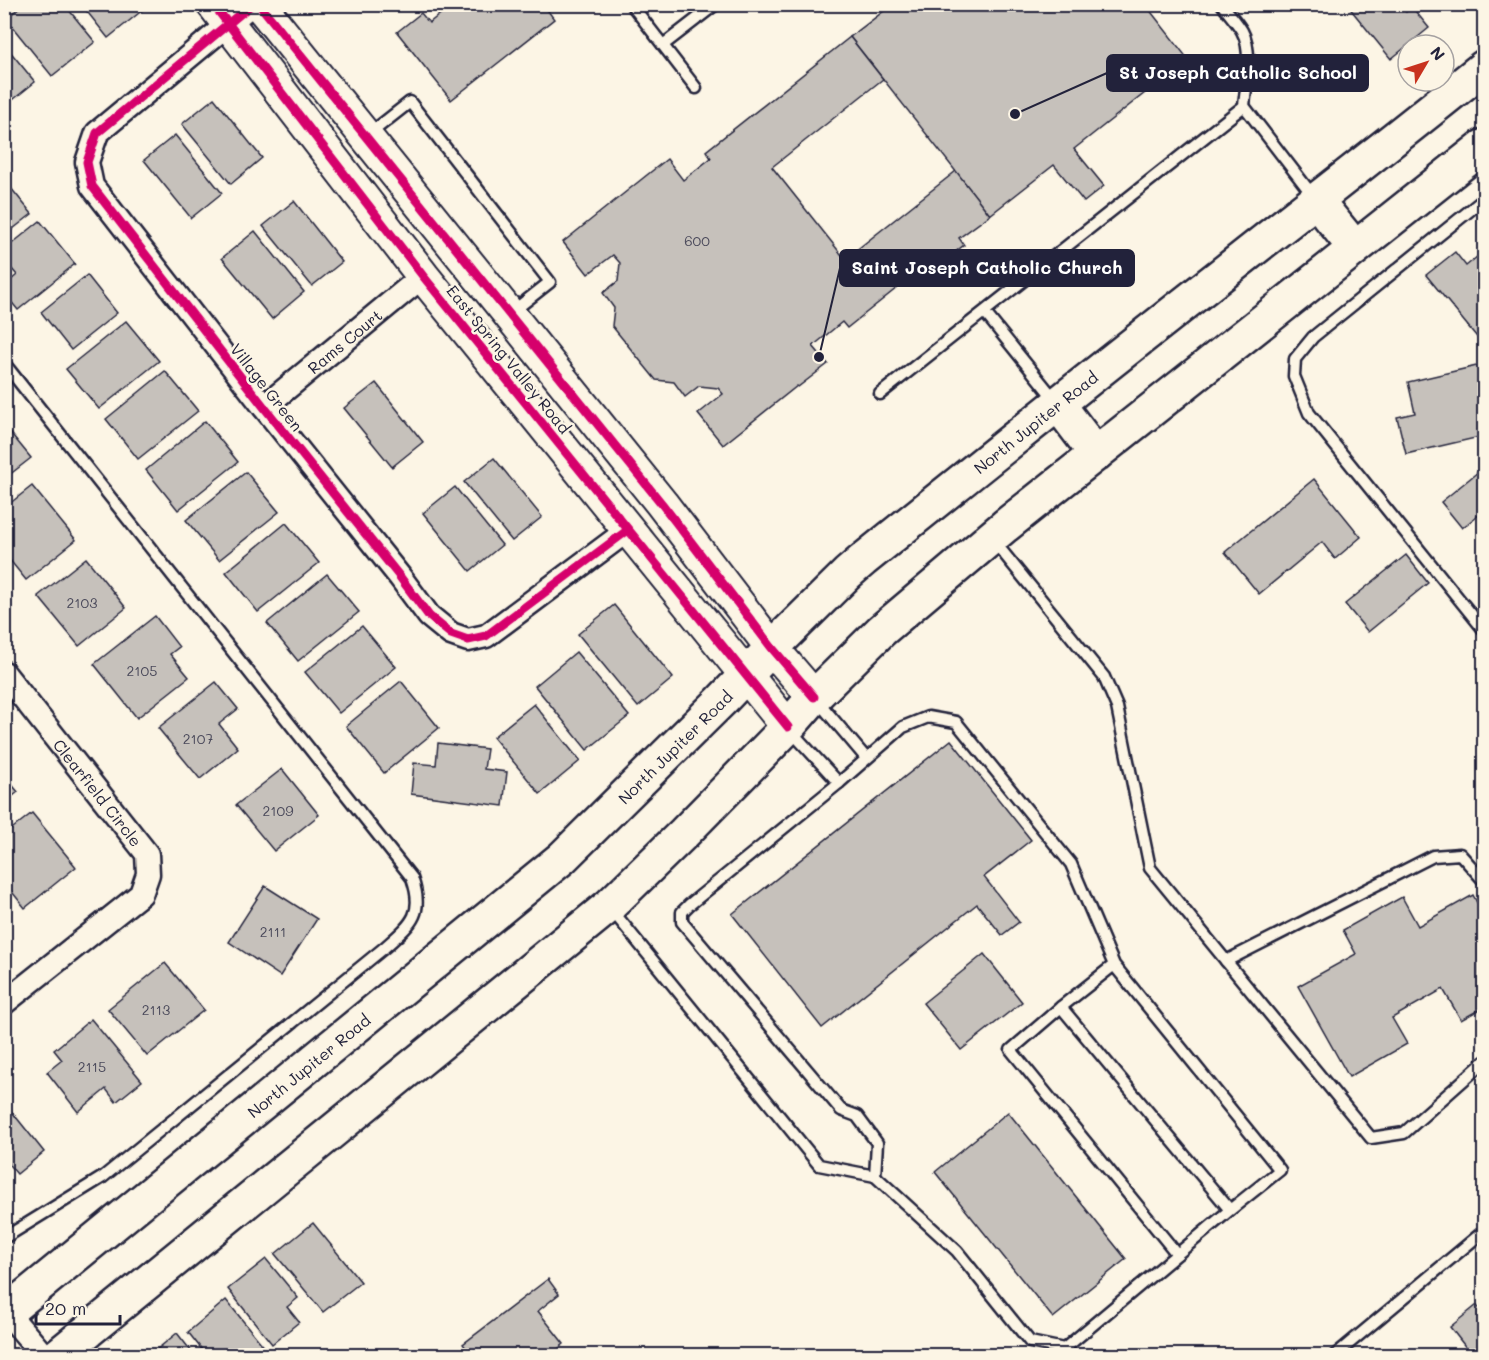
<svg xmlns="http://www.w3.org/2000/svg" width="1489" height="1360" font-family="Mali,sans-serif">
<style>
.building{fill:#c6c1bb;stroke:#22223b;stroke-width:1.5}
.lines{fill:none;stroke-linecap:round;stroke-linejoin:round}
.lane-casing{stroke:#22223b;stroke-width:15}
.street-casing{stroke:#22223b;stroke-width:27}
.secondary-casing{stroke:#22223b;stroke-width:36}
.primary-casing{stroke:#22223b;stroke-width:38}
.lane{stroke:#fcf5e5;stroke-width:10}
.street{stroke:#fcf5e5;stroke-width:22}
.secondary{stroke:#fcf5e5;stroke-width:32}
.primary{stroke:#fcf5e5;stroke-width:33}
.cycleway-casing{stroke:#fcf5e5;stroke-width:13}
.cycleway{stroke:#d6006c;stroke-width:9}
.labels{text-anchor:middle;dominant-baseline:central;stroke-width:5;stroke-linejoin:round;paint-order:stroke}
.number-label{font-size:14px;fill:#4b4a5b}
.street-label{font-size:16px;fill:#22223b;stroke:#fcf5e5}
.leader{fill:none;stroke:#22223b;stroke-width:2}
.callout-dot{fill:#22223b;stroke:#fcf5e5;stroke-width:2}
.callout{fill:#22223b;stroke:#22223b;stroke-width:2}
.callout-label{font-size:18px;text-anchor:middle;font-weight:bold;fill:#fff}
</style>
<rect width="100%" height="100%" fill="#fcf5e5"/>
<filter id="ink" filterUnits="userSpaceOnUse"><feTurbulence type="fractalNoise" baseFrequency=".0167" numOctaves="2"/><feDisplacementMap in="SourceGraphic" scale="12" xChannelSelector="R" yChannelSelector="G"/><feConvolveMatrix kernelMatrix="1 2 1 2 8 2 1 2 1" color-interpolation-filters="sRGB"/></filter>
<g filter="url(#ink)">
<g class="building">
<path d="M 23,4 L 64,4 L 95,42 L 52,76 L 6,19 Z"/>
<path d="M 81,4 L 140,4 L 144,9 L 108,38 Z"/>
<path d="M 453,4 L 543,4 L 554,19 L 451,100 L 397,32 L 421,13 L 429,23 Z"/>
<path d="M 887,4 L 1145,4 L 1188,59 L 1074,149 L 1104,186 L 1084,202 L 1054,165 L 990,215 L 850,37 L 889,7 Z"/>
<path d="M 1350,4 L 1407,4 L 1402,8 L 1406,12 L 1412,7 L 1429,28 L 1391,59 L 1348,6 Z"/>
<path d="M 850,37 L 883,79 L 772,167 L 845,259 L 956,171 L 990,215 L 959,238 L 964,245 L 912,286 L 907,280 L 847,328 L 842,322 L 813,346 L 828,364 L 798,387 L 797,386 L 723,445 L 698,414 L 723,394 L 718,388 L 699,386 L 685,397 L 674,382 L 656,380 L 612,326 L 614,308 L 603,293 L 618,281 L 620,263 L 613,255 L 588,274 L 563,242 L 667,159 L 683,180 L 711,158 L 706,151 Z"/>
<path d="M 4,44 L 35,82 L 4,107 Z"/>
<path d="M 214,98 L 262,158 L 231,184 L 182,124 Z"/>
<path d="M 175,135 L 222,193 L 191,218 L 144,160 Z"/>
<path d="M 6,182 L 32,214 L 4,236 L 4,183 Z"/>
<path d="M 294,201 L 342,262 L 312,286 L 263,226 Z"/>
<path d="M 40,221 L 75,264 L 18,310 L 4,293 L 4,286 L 17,275 L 4,260 L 4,250 Z"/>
<path d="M 255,231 L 304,292 L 272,319 L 222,258 Z"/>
<path d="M 1484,251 L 1484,338 L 1481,342 L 1426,275 L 1455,252 L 1466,266 Z"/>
<path d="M 87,275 L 117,313 L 71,350 L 41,312 Z"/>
<path d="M 126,321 L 159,361 L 99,409 L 66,369 Z"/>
<path d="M 1481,365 L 1484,381 L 1484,436 L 1406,454 L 1397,417 L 1415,413 L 1408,382 Z"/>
<path d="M 165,371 L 198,411 L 138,459 L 106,419 Z"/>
<path d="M 376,383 L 423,442 L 392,467 L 344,408 Z"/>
<path d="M 205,421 L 238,462 L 178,510 L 146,470 Z"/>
<path d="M 4,425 L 31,458 L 4,479 Z"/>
<path d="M 494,458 L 542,517 L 512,541 L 464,482 Z"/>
<path d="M 1484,467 L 1484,515 L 1482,512 L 1462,528 L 1441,502 Z"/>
<path d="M 246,472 L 279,512 L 219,560 L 186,520 Z"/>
<path d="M 1314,479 L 1361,537 L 1335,559 L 1322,542 L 1259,594 L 1225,552 Z"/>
<path d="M 32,486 L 76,540 L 26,580 L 4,553 L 4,508 Z"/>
<path d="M 455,487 L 502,545 L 470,571 L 423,513 Z"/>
<path d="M 286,523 L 319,563 L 258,612 L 226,572 Z"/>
<path d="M 1406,555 L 1428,583 L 1368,632 L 1345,604 Z"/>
<path d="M 86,558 L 126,608 L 79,646 L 38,596 Z"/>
<path d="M 327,574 L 359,612 L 298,661 L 267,623 Z"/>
<path d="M 614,605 L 673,678 L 638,707 L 578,634 Z"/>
<path d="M 155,616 L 179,647 L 170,654 L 189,677 L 137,718 L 94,664 Z"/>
<path d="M 362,626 L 396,667 L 339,713 L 305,672 Z"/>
<path d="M 576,652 L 629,716 L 587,750 L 535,686 Z"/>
<path d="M 401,681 L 439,728 L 384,773 L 346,726 Z"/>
<path d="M 216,682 L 238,709 L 219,724 L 238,748 L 200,779 L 158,728 Z"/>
<path d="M 534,704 L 580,761 L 540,794 L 493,737 Z"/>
<path d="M 951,740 L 1031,840 L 984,877 L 1019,922 L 1002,935 L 977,904 L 822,1028 L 732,914 Z"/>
<path d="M 438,743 L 487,749 L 484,769 L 507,772 L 503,806 L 411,794 L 414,763 L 436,765 Z"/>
<path d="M 282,769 L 319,815 L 274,851 L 236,805 Z"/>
<path d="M 4,775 L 18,792 L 4,803 Z"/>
<path d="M 32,813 L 76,867 L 25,908 L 4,882 L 4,835 Z"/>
<path d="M 265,886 L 317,919 L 280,976 L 229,942 Z"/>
<path d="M 1473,895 L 1484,916 L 1484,1007 L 1461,1020 L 1443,989 L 1392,1018 L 1407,1044 L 1349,1077 L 1298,986 L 1356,954 L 1343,930 L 1402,897 L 1418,926 Z"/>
<path d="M 984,954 L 1022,1002 L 961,1050 L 923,1003 Z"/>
<path d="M 165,963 L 204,1010 L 147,1056 L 108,1009 Z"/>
<path d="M 91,1019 L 142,1081 L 116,1102 L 106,1089 L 78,1112 L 47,1072 L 62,1060 L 54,1050 Z"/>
<path d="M 4,1102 L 44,1152 L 17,1174 L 4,1159 Z"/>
<path d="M 1008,1112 L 1126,1259 L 1053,1318 L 935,1172 Z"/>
<path d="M 313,1223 L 361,1282 L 323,1312 L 275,1254 Z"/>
<path d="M 266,1259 L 298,1298 L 287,1307 L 299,1322 L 272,1344 L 228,1289 Z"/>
<path d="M 548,1279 L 559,1294 L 538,1311 L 564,1344 L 549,1356 L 472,1356 L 463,1344 Z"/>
<path d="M 226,1300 L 265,1348 L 256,1356 L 207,1356 L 188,1332 Z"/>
<path d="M 1477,1305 L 1484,1314 L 1484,1356 L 1469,1356 L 1471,1354 L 1450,1327 Z"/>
<path d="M 177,1333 L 195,1356 L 149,1356 Z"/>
</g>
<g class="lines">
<defs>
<g id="lane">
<path d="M 631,4 L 696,88"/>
<path d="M 1222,4 C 1228,13 1237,22 1242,31 C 1253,50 1246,85 1244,106"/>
<path d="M 663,45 L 716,4"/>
<path d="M 368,135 L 410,102 L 550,282 L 512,312"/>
<path d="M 1484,199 L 1313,337 L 1295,359 L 1294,376 L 1309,413 L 1484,630"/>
<path d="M 985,313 L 1056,401"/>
<path d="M 4,363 L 412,878 C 425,915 411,924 384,948 L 103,1177 L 4,1238"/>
<path d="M 880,394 L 1244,106 L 1314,197"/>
<path d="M 993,540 L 1104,677 L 1117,707 L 1150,868 L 1371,1138 L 1404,1133 L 1484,1062"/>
<path d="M 816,699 L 866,758"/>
<path d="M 790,730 L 839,783"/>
<path d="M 611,909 L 819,1165 L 875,1176"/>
<path d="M 1226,961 L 1433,856 L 1460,854 L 1484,881"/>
<path d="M 1114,965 L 1061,1007 L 1230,1210 L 1064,1349 L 1030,1342 L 957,1251 L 875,1176 L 877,1143 L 857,1116 L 841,1110 L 682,922 L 682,912 L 689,905 L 839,783 L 903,727 L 928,717 L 956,722 L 1071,864 L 1114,965 L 1280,1170 L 1230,1210"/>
<path d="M 1061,1007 L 1011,1050 L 1177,1254"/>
<path d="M 1334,1356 L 1484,1231"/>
</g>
<g id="street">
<path d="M 252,4 L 97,133 L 87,162 L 92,186 L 264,407 L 400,577 L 429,616 L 451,634 L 468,640 L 486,636 L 628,530"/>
<path id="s1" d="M 264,407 L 423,276"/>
<path id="s2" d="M 4,673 L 147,854 L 148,874 L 141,894 L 4,1003"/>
<path d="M 4,1309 L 44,1356"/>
</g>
<g id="secondary">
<path d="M 213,4 L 423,276 L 788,727"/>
<path d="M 259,4 L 662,504 L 772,648 L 814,697"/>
</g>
<g id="primary">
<path d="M 1316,200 L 1355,248"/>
<path d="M 1058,404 L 1096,454"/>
<path id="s3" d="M 4,1314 L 562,858 L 721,701 L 772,648 L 848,573 L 863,560 C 982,464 1101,369 1221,275 C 1309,205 1398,137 1484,67"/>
<path d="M 57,1356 L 609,906 L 684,833 L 788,727 L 814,697 L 882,630 L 1005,526 L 1484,146"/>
</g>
</defs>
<use href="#lane" class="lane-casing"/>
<use href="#street" class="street-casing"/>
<use href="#secondary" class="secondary-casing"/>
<use href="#primary" class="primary-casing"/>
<use href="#lane" class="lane"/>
<use href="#street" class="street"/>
<use href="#secondary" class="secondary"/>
<use href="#primary" class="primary"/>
<defs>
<g id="cycleway">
<path d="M 213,4 L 423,276 L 788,727"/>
<path d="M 252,4 L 97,133 L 87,162 L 92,186 L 264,407 L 400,577 L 429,616 L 451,634 L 468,640 L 486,636 L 628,530"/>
<path d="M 259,4 L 662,504 L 772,648 L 814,697"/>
</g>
</defs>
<use href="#cycleway" class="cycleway-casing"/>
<use href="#cycleway" class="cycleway"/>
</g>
</g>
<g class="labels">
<g class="number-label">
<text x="697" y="240">600</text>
<text x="82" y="602">2103</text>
<text x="142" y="670">2105</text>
<text x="198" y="738">2107</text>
<text x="278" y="810">2109</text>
<text x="273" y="931">2111</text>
<text x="156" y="1009">2113</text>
<text x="92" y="1066">2115</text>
</g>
<g class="street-label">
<text stroke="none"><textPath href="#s1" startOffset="104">Rams Court</textPath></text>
<text transform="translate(509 359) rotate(51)">East Spring Valley Road</text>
<text transform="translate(267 387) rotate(52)">Village Green</text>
<text stroke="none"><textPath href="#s3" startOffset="1365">North Jupiter Road</textPath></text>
<text stroke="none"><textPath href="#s3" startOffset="879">North Jupiter Road</textPath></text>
<text stroke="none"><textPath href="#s2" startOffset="152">Clearfield Circle</textPath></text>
<text stroke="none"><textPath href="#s3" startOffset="393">North Jupiter Road</textPath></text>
</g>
</g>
<path class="leader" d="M1015 114L1107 73M819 357L840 268"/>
<g class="callout-dot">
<circle cx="1015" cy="114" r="6"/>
<circle cx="819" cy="357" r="6"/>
</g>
<g class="callout">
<rect x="1107" y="55" width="261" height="36" rx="6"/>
<rect x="840" y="250" width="294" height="36" rx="6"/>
</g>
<g class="callout-label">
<text x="1238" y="79">St Joseph Catholic School</text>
<text x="987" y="274">Saint Joseph Catholic Church</text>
</g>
<rect width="1489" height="1360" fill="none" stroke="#fcf5e5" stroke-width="24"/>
<rect x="12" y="12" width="1465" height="1336" fill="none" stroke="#22223b" stroke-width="2" filter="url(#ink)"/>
<g transform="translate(1426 63) rotate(51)"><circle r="28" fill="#fcf5e5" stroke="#a5a1a1" stroke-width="1.5"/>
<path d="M0-4.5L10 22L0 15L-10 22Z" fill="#c8321e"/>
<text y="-9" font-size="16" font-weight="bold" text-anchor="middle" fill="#22223b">N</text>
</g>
<path d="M36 1315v9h84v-9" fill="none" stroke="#22223b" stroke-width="3"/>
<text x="45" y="1315" font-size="18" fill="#22223b" stroke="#fcf5e5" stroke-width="4.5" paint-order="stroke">20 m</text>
</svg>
